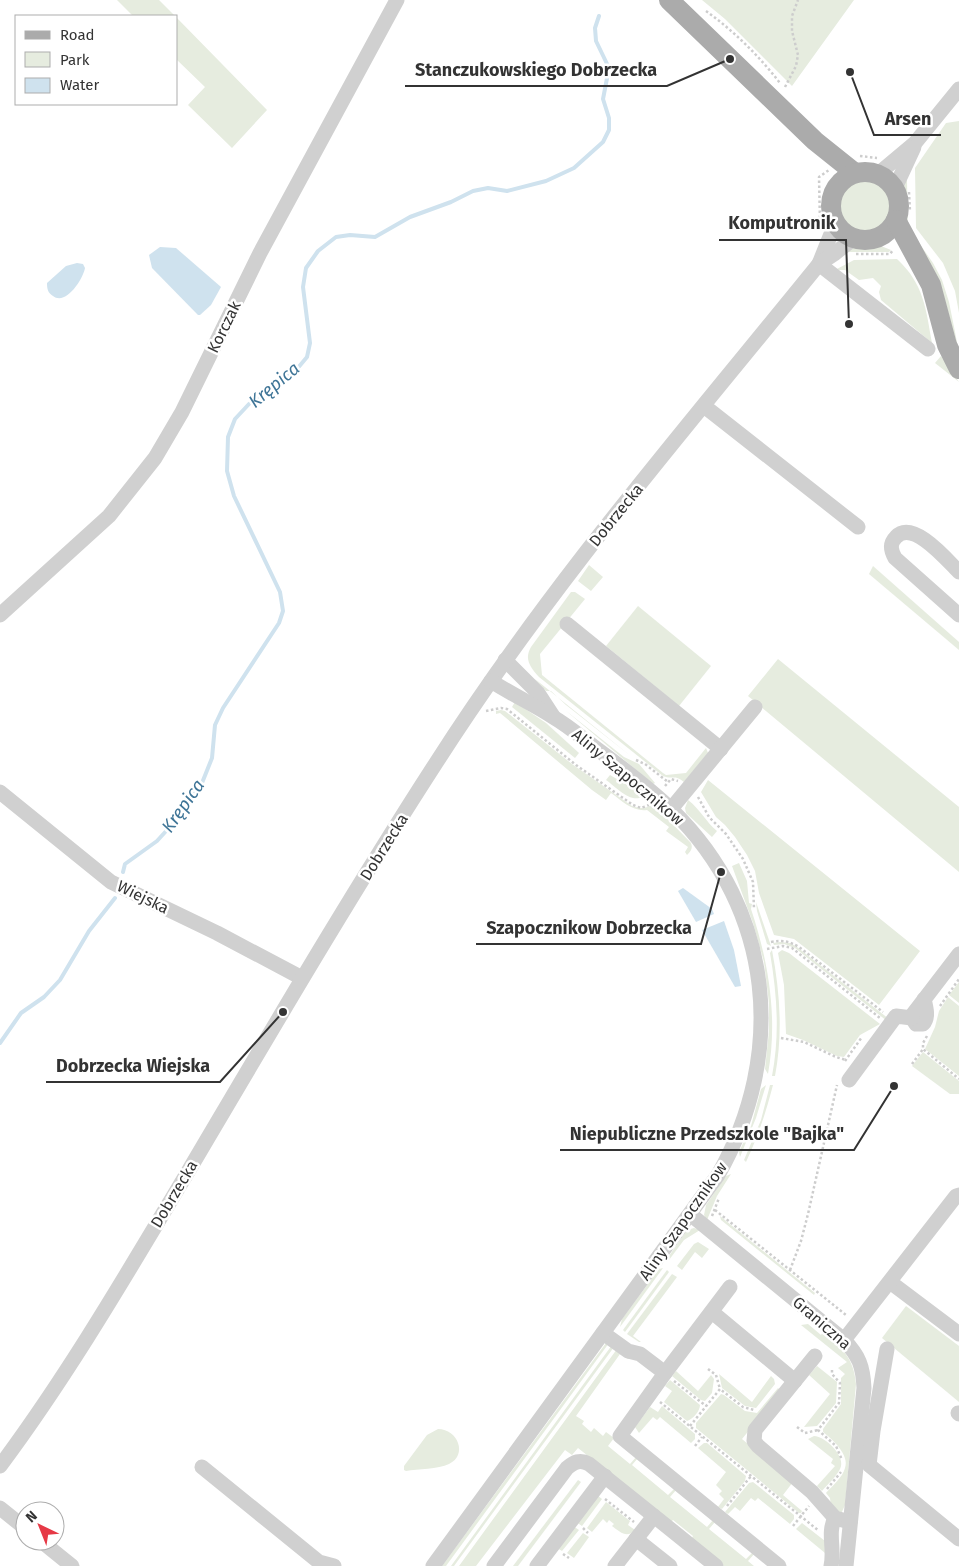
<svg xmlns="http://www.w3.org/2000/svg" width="959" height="1566" font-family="'Fira Sans',sans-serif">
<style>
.green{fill:#e6ecdf}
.water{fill:#cfe2ee}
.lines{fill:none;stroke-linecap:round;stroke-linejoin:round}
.stream{stroke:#cfe2ee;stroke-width:4}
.path{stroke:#cdcdcd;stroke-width:2.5;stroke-dasharray:2.5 2.5;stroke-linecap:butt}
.minor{stroke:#d0d0d0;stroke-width:15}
.major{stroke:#ababab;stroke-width:20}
.labels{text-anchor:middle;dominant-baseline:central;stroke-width:5;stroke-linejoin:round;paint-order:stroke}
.street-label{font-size:16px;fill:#333;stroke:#fff}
.water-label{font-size:18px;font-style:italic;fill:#3f7597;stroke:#fff}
.leader{fill:none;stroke:#333;stroke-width:2}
.callout-dot{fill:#333;stroke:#fff;stroke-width:2}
.callout-label{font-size:18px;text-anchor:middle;font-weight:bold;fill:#333;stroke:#fff;stroke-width:5;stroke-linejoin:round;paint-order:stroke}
</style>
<rect width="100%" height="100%" fill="#fff"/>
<g class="green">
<path d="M 117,0 L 159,0 L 175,16 L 133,16 Z"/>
<path d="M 702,0 L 854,0 L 792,86 L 725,19 Z"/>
<path d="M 176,17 L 267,110 L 232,148 L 188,105 L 205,87 L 176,59 Z"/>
<path d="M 959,121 L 959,313 L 955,291 L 943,263 L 916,228 L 915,168 L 946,123 Z"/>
<path d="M 906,179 L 907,181 L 908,228 C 901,214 900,193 906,179 Z"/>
<circle cx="864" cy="206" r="26"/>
<path d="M 917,240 L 933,263 L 942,280 L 949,302 L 959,352 L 940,282 Z"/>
<path d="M 863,245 L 881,246 L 891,250 L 889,252 L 846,252 L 855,246 Z"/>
<path d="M 897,259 C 924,284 926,309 932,343 L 881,300 L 879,292 L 881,286 L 873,278 L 859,280 L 845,270 L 835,270 L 854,260 Z"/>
<path d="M 941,356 L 959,382 L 935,363 Z"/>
<path d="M 589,565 L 603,577 L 591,591 L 578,581 Z"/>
<path d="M 873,566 L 959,642 L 959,650 L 869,574 Z"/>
<path d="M 571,592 L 575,592 L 585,599 L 540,654 L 542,675 L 663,773 L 666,775 L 686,773 L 706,748 L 708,753 L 684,782 C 674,774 672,780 663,776 L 539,677 C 530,667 524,659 531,647 Z"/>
<path d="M 638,606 L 711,666 L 679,706 L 606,646 Z"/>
<path d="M 778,659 L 959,807 L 959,872 L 748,696 Z"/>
<path d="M 535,679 L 632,757 L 566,705 L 551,691 L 546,691 Z"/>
<path d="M 515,702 L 546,723 L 579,753 L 575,758 L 512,707 Z"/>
<path d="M 501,710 L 505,711 L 572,764 L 632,806 C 641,809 646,809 653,804 L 691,843 C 693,848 691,851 687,855 L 685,852 L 688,847 L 666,831 L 669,827 L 647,810 C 633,812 622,801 611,793 L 606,800 L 592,790 L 500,713 L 496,714 L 496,711 Z"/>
<path d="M 565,710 L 624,757 L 639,764 L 655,783 L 653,784 Z"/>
<path d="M 610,775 L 644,795 C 633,806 616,787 606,780 Z"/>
<path d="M 708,780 L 920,951 L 879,1005 L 794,939 L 774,935 L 759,893 L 755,871 L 747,855 L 735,837 L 725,825 L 716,817 L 701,792 Z"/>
<path d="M 688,800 C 700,809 706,822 717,831 L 712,837 L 686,813 L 685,808 Z"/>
<path d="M 739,863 L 747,881 L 749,903 L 752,904 L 751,909 C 769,963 778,1018 768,1074 L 765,1069 L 769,1031 L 769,1003 L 764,962 L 753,923 L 732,866 Z"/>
<path d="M 756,902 L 771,946 L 767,944 L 757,911 Z"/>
<path d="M 780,942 L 790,943 L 797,947 L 889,1019 L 887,1021 L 795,948 L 784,944 L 774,945 L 773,943 Z"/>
<path d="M 772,950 C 780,992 783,1034 775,1076 L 772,1076 C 780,1034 777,994 770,953 Z"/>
<path d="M 782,950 L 789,953 L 880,1024 L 860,1035 L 844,1057 L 837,1056 L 803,1040 L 786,1034 L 784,985 L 778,953 Z"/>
<path d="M 959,982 L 959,1003 L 949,995 Z"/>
<path d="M 948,997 L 959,1006 L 959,1076 L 925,1049 L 935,1027 L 939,1011 Z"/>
<path d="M 923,1052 L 959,1081 L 959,1094 L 950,1094 L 912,1066 Z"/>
<path d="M 766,1085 L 756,1118 L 740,1157 L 739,1152 L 751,1126 L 761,1089 Z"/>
<path d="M 770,1085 L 773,1085 C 766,1112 758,1137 746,1162 L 744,1160 L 761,1120 Z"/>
<path d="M 731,1174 L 717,1196 L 707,1220 L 704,1215 L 706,1205 L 726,1176 Z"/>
<path d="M 720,1216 L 815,1293 L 814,1295 L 721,1220 Z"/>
<path d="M 694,1228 L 700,1230 L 684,1240 L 669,1260 L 669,1256 L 687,1230 Z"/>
<path d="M 698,1242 L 709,1249 L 702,1258 L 695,1252 L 682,1270 L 677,1266 L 694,1244 Z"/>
<path d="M 663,1268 L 620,1327 L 622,1319 L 659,1269 Z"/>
<path d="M 667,1270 L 669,1272 L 625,1332 L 623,1330 Z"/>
<path d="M 672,1274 L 677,1277 L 633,1336 L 641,1342 L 639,1342 L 627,1334 Z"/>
<path d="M 906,1306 L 959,1346 L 959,1402 L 882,1338 Z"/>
<path d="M 808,1324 L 821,1335 L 823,1332 C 842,1348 854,1358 856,1384 L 845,1505 L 841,1514 L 831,1507 L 830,1498 L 826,1493 C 832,1486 843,1477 845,1468 C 850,1455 832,1439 823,1432 L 823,1429 L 841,1404 L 841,1378 L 845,1374 L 838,1368 L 847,1362 L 801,1325 Z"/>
<path d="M 606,1343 L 609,1343 L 446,1566 L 442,1566 Z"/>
<path d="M 612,1345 L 614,1347 L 454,1566 L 451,1566 Z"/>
<path d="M 617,1349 L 630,1358 L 628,1359 L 620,1354 L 576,1416 L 584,1421 L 582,1424 L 591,1432 L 594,1428 L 603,1436 L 606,1432 L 614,1438 L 608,1446 L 630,1464 L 637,1456 L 638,1458 L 632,1465 L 668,1495 L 675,1488 L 677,1489 L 670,1497 L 707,1527 L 713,1520 L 715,1522 L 709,1529 L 746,1559 L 753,1552 L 755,1553 L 748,1561 L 754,1566 L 724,1566 L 691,1540 L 693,1536 L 673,1520 L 671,1522 L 578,1448 L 572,1455 L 565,1450 L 476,1566 L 459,1566 Z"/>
<path d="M 817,1366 L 837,1382 L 836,1403 L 817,1426 L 804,1427 L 830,1394 L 809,1375 Z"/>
<path d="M 676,1371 L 698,1391 L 711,1375 L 714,1379 L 712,1393 L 705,1401 L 701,1400 L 672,1376 Z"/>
<path d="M 719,1374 L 752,1402 L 771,1376 L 774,1379 L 775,1384 L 756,1408 L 745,1406 L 722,1388 Z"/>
<path d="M 670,1380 L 700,1405 C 700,1411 693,1419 687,1421 L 664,1402 L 672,1391 L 665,1386 Z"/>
<path d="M 778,1388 L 781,1391 L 742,1439 L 793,1482 L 783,1495 L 802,1511 L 801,1513 L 799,1513 L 696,1428 L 696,1423 L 721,1394 L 724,1395 L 745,1411 L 757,1413 Z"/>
<path d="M 662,1406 L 695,1434 L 695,1439 L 691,1443 L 660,1417 L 657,1420 L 653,1417 L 639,1433 L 635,1427 L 650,1407 L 658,1412 Z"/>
<path d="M 438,1429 C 458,1429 468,1455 449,1464 C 438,1469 418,1469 406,1471 L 404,1470 L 404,1466 L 427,1435 Z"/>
<path d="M 814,1436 C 825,1436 847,1457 840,1469 C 836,1477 828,1484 822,1491 L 817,1486 L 835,1466 L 831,1463 L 833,1459 L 808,1439 Z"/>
<path d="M 704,1443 L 707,1443 L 746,1476 L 745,1481 L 722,1509 L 718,1507 L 724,1499 L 719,1494 L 722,1491 L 716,1485 L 726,1472 L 698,1448 Z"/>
<path d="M 578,1480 L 581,1482 L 518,1566 L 513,1566 Z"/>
<path d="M 753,1482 L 794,1515 L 794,1519 L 790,1524 L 758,1498 L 755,1501 L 751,1498 L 740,1511 L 735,1507 L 728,1514 L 725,1512 L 749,1483 Z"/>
<path d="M 597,1495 L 602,1499 L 582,1526 L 576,1522 Z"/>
<path d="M 606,1502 L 630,1521 L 628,1525 L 635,1530 C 627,1539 620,1532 612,1526 L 614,1524 L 609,1520 L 607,1523 L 603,1519 L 592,1532 L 587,1528 Z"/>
<path d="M 802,1523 L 825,1541 L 825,1553 L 796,1529 Z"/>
<path d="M 573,1526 L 579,1530 L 562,1551 L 557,1548 Z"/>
<path d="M 583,1533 L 589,1537 L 574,1558 L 567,1553 Z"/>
</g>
<g class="water">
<path d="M 160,247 L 176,248 L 221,287 L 211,305 L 200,315 L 198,315 L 152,268 L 149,255 Z"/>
<path d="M 77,263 L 83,264 L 85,268 C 83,279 66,306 53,296 C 48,293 47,289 47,283 L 66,266 Z"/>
<path d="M 683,888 L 712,909 L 714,914 L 696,922 L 678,891 Z"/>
<path d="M 724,921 L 734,950 L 741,986 L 735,987 L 702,930 Z"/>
</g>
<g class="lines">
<g class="stream">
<path d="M 123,872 L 125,864 L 157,841 L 177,819 L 202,783 L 212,758 L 215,725 L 223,708 L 279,623 L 283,611 L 280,592 L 234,496 L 227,471 L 228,437 L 235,419 L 249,404 L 297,369 L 307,357 L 310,343 L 303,287 L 306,268 L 318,251 L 336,237 L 350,235 L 375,237 L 410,217 L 451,202 L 473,191 L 488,188 L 507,191 L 546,181 L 574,168 L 603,142 L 609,130 L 609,118 L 603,99 L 609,68 L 596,41 L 595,28 L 599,16"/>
<path d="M 0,1043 L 21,1013 L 44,997 L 60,980 L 89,931 L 115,898"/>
</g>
<g class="path">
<path d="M 706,11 C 734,31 759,56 780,83"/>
<path d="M 785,87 L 796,66 L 798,55 L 792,31 L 792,16 L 798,0"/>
<path d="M 860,156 L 877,158"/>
<path d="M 909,192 L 910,211"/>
<path d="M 820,223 L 819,177 L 829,170"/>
<path d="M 856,254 L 890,254 L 893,250"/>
<path d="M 486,711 L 501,708 L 507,709 L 576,765 L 633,805 L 641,808 L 649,805"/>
<path d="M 636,760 L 645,764 L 668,782"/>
<path d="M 665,786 L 671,779 L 678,781"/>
<path d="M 698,797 L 709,817 L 726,834 L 743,859 L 753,882 L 754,909"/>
<path d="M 771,942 C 783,940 789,941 799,947 L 883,1012"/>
<path d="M 767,949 L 783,946 L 792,948 L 880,1018"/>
<path d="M 940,1006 L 959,979"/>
<path d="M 927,1036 L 923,1043 L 923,1049 L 959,1079"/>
<path d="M 781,1038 L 804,1042 L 836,1057 L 846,1060"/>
<path d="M 845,1061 L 862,1037"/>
<path d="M 912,1064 L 923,1049"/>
<path d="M 715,1210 L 846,1315"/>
<path d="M 712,1216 L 719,1198"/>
<path d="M 790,1270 L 801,1241 L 808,1214 L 837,1085"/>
<path d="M 708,1369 L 716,1375 L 720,1389"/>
<path d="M 832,1370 L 832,1374 L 840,1383 L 839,1403 L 818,1430 L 836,1446 L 842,1460"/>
<path d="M 674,1381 L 706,1406"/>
<path d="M 660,1402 L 819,1531"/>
<path d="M 690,1426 L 720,1389 L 743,1407 L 754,1410"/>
<path d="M 797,1427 L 805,1433 L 818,1430"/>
<path d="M 695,1446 L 702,1437"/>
<path d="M 827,1489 L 841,1472"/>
<path d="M 605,1499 L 634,1522"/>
<path d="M 727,1506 L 751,1476"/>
<path d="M 793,1526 L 809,1506"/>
<path d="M 583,1528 L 588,1533"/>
<path d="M 563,1554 L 569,1558"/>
</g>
<g class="minor">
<path d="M 878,174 L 915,143 L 959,89"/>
<path d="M 895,188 L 914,147"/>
<path d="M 819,264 L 928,349"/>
<path d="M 819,264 L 835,224"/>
<path d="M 704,406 L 858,527"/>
<path d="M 959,572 C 947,560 913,519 896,537 C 889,544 891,551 895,558 L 959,615"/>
<path d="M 0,615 L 109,516 L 155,458 L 182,412 L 260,253 L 397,0"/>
<path d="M 567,624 L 721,749"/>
<path d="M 505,660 L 538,693 L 553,716"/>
<path d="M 0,792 L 111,882 L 217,933 L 302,978"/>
<path d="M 671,809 L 755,707"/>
<path d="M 924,999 C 926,1007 929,1018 923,1024 L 916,1024 L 912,1018 L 913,1014 L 959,954"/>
<path d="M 849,1080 L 896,1016 L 912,1018"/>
<path d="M 690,1214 L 844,1340 C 859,1356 863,1366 864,1388 L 846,1566"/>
<path d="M 890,1282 L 959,1334"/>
<path d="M 712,1312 L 795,1381"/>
<path d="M 603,1333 L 628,1351 L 640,1354 L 665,1373 L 620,1436 L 779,1566"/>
<path d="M 844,1340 L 956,1196 L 959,1195"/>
<path d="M 887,1349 L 873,1431 L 869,1465 L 959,1539"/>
<path d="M 815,1356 L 755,1430 L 754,1441 L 758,1446 L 812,1492 L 835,1518 L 850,1522"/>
<path d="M 665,1373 L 730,1287"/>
<path d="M 958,1413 L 959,1414"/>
<path d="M 0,1466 C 70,1372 129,1270 189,1170 C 270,1033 350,896 436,763 C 549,586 687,427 819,264 L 834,254 L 853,239"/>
<path d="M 202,1467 L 319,1562 L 334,1566"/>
<path d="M 0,1508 L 25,1528"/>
<path d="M 636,1539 L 670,1566"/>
<path d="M 41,1541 L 72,1566"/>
<path d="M 433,1566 L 718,1175 C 787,1054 774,910 672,810 C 648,787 620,766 593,746 C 580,736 567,725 553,717 C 533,704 511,694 491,681"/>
<path d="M 494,1566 L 567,1468 C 574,1462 580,1459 589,1464 L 654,1516"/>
<path d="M 537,1566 L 605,1476"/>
<path d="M 615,1566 L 654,1516 L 716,1566"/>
<path d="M 831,1566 C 835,1549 827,1533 835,1518"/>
</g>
<g class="major">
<path d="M 669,0 L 815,141 L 855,173"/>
<circle cx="865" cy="206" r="34"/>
<path d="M 896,220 L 931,285 L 947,345 L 959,369"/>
</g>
</g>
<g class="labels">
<g class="street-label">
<text transform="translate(224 327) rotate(-64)">Korczak</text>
<text transform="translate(616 515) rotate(-51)">Dobrzecka</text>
<text transform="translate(628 777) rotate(40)">Aliny Szapocznikow</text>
<text transform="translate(384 847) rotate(-58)">Dobrzecka</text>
<text transform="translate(143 897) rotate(26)">Wiejska</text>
<text transform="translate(174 1194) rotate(-59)">Dobrzecka</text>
<text transform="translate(683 1221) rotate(-55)">Aliny Szapocznikow</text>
<text transform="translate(822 1323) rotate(41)">Graniczna</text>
</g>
<g class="water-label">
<text transform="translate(274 385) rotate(-40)">Krępica</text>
<text transform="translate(183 806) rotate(-55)">Krępica</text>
</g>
</g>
<path class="leader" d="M730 59L667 86H405M850 72L874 135H941M849 324L846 240H719M721 872L701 944H476M283 1012L220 1082H46M894 1086L854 1150H560"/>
<g class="callout-dot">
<circle cx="730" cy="59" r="5"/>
<circle cx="850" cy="72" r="5"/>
<circle cx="849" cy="324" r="5"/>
<circle cx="721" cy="872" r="5"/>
<circle cx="283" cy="1012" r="5"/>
<circle cx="894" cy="1086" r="5"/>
</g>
<g class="callout-label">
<text x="536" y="76">Stanczukowskiego Dobrzecka</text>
<text x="908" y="125">Arsen</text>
<text x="782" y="229">Komputronik</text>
<text x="589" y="934">Szapocznikow Dobrzecka</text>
<text x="133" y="1072">Dobrzecka Wiejska</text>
<text x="707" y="1140">Niepubliczne Przedszkole "Bajka"</text>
</g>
<rect x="15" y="15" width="162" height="90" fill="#ffffff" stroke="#adadad"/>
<rect x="25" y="31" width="25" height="8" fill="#ababab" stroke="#adadad"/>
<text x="60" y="40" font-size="15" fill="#333333">Road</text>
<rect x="25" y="52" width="25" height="15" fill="#e6ecdf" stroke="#adadad"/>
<text x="60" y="65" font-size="15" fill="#333333">Park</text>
<rect x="25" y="78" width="25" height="15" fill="#cfe2ee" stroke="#adadad"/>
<text x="60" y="90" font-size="15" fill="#333333">Water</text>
<g transform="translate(40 1526) rotate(317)"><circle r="24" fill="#ffffff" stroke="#adadad"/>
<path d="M0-4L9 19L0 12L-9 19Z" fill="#e63946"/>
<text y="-8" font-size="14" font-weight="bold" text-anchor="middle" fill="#333333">N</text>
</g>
</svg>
